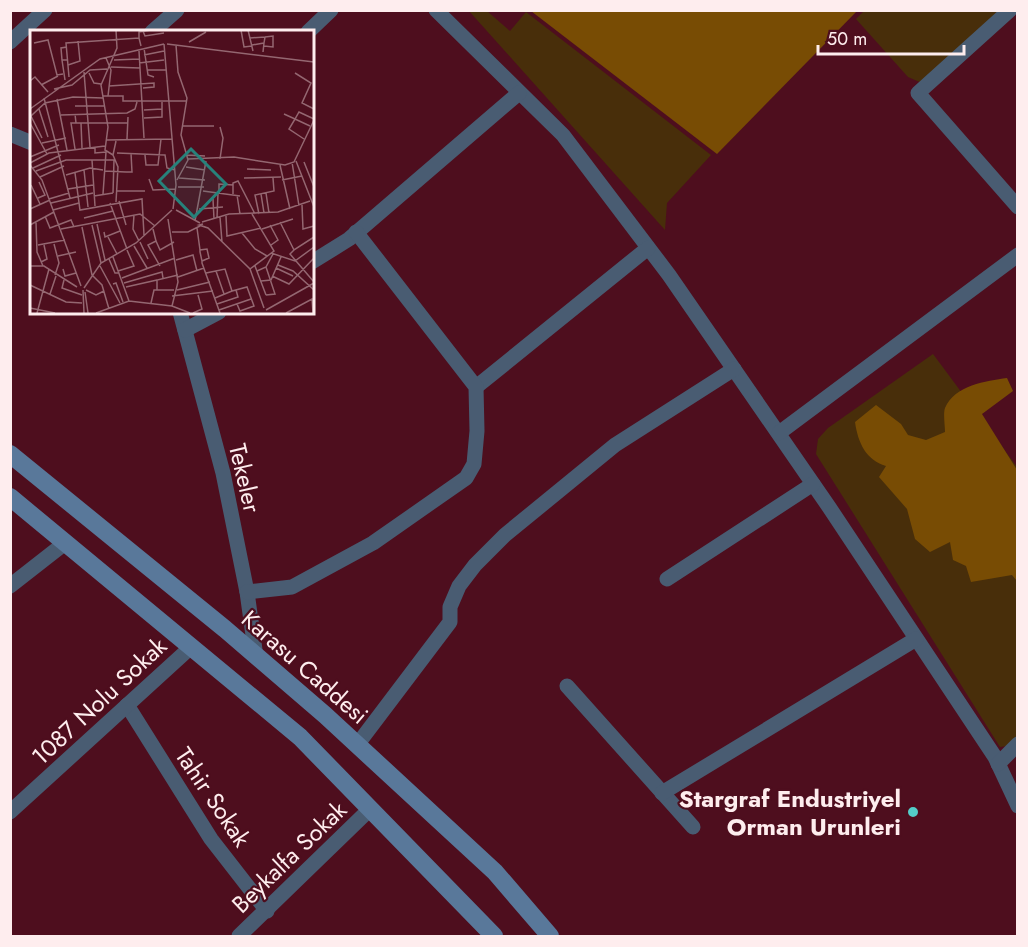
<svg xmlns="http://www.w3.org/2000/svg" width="1028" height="947" font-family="Jost,sans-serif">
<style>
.green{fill:#482e0a}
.forest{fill:#784c04}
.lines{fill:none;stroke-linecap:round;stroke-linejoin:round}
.street{stroke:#495c72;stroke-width:15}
.secondary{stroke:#59789a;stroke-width:18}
.poi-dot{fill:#54cdc8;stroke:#4e0e1e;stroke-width:2}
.labels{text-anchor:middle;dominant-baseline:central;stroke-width:4.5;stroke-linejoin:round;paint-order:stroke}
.street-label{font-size:24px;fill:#feedee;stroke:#4e0e1e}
.poi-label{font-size:24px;font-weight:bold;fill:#feedee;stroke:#4e0e1e;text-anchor:end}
.inset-road{fill:none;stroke:#946771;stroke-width:1.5}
.view{fill:#27827b;fill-opacity:0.15;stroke:#27827b;stroke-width:3}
.inset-edge{fill:none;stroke:#feedee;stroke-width:3}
</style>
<rect width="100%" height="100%" fill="#4e0e1e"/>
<g class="green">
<path d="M 469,11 L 487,11 L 510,31 L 526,12 L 711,155 L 667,203 L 665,230 Z"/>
<path d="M 864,11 L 1002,11 L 922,83 L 908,77 L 856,19 Z"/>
<path d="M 933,354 L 1017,467 L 1018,740 L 1013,745 L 1000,747 L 816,454 L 818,439 L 828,428 Z"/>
</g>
<g class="forest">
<path d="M 531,11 L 857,11 L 717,154 Z"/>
<path d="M 1007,378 L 1013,391 L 982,414 L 1017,470 L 1017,581 L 1012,575 L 971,582 L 966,566 L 953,560 L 950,542 L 930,552 L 915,539 L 907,509 L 879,477 L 886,466 C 866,460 858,443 855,422 L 876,405 L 901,424 L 908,435 L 926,440 L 945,432 C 945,425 943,414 945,408 C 955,385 986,381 1007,378 Z"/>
</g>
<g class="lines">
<g class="street">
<path d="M 436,10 L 563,135 L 669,275 L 829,507 L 995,757 L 1018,806"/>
<path d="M 1010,10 L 918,93 L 1018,207"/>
<path d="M 152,32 L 177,10"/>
<path d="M 308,32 L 331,10"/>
<path d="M 10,42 L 45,10"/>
<path d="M 10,134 L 32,143"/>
<path d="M 312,262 L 349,239 L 519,93"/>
<path d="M 180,312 L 223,473 L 247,592 L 256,657"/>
<path d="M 185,330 L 219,312"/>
<path d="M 476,387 L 648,248"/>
<path d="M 779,433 L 1018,255"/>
<path d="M 667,579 L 813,484"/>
<path d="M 10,586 L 65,543"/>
<path d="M 247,592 L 292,587 L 373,543 L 466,478 L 474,464 L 477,431 L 476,387 L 356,232"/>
<path d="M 567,686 L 693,827"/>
<path d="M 127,705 L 211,839 L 267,911"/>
<path d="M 357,745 L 450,622 L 450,607 L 459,586 L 475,565 L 505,535 L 615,445 L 734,369"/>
<path d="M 998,764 L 1018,744"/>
<path d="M 662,793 L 916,639"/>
<path d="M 10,812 L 191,647"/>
<path d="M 239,936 L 370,809"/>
</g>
<g class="secondary">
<path d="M 10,454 L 225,629 L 325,715 L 495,872 L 550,936"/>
<path d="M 10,497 L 300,737 L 494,936"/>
</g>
</g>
<circle class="poi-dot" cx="913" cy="812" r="6"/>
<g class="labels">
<g class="street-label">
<text transform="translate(245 478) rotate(77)">Tekeler</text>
<text transform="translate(305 667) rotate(41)">Karasu Caddesi</text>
<text transform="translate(99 701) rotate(-43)">1087 Nolu Sokak</text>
<text transform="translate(213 797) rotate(56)">Tahir Sokak</text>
<text transform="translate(289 857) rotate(-44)">Beykalfa Sokak</text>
</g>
<g class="poi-label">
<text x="901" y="798">Stargraf Endustriyel<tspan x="901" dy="28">Orman Urunleri</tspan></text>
</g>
</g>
<g transform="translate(30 30)">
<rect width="284" height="284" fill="#4e0e1e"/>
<path class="inset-road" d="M 211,0 L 214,17 L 222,16M 218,0 L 223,21M 113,1 L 115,6 L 134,3M 109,8 L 109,2 L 121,0M 220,8 L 235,7 L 234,13M 159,12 L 176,2M 4,13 L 18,10 L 27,45 L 33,44M 134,14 L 146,155 L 143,179M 137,14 L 284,32M 146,15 L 148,42 L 157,68 L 151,105 L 158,130 L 147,150M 222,15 L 234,13 L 233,22M 234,16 L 243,17 L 243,6 L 235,7M 114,18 L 118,45 L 124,47M 109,21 L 114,108M 114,25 L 134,21M 76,28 L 81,40 L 78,66M 32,30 L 31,18 L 37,17M 84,30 L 109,29M 109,33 L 134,30M 38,35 L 50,31 L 48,11M 81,37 L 110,38M 117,40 L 136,40M 54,42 L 60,117M 59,43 L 64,53 L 71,54M 265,43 L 281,53 L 272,73 L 284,79M 39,47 L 36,13 L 109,8 L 111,16M 35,50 L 32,30 L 38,30M 0,51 L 5,47 L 18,62M 11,55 L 28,46M 79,56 L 124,53 L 124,57 L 113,58M 24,59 L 42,55 L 60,40 L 77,39M 73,66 L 93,66 L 93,71 L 157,71M 14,68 L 40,168M 27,69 L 37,120M 45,76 L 75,76M 0,79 L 70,29 L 134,14M 9,79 L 18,107M 114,80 L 132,79M 254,84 L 265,89 L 269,82 L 284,89M 31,85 L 97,83 L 105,79 L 107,72M 114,88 L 132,87 L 132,72M 0,93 L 17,124M 46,93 L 98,93M 51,93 L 52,118M 152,96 L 184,96M 190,97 L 193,108 L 190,129M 12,108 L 1,86 L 15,73 L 43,67 L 73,68M 97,109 L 98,87M 274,109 L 259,99 L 265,89 L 280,96M 76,110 L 142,109M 12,113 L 36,108M 65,117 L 65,123 L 76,122 L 73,164M 45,119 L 41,93 L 46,93 L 45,84M 87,123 L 135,125 L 137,138 L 145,140M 83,125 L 75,120 L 78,97 L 71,55 L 87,18 L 86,0M 115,125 L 116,135 L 128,135 L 131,109M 157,125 L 175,126M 0,127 L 29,115M 158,129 L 204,127 L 255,135 L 264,132 L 284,90M 62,130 L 65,176M 266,131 L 284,177M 262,132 L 269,176M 274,132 L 284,157M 0,133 L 19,123 L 75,116M 0,135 L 12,150 L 51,256M 250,135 L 260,179M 156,137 L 175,140M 3,138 L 31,125M 217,139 L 241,140M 54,140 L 58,177M 6,141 L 36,130 L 85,130M 74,141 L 96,142M 96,142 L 102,142 L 101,123M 45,143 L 50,180 L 112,169 L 114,205M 36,145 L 60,138 L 73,140M 10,147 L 34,136M 149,148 L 175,150M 214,148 L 251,147M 119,149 L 123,160 L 146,159M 252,150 L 272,146M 1,155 L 10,174M 148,157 L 174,157M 38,159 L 63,155M 87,161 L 115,161M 173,161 L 210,166M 83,163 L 84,130M 189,163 L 189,154 L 203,155M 236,163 L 239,183M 203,164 L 203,153 L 208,151 L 225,184M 231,164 L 234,183M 207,165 L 210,184M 64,166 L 83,163M 8,168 L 15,165 L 9,152M 19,169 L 39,163M 183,169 L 184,189M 89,171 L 96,195M 86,172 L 88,137 L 83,125 L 86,111M 21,173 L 63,163M 80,173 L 97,219M 272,175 L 273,199 L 284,196M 0,179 L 20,170M 169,179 L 193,177M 23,180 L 49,173M 146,180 L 170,193M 229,184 L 225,165 L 244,161 L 243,148M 104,185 L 103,199 L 109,211M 15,186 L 20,198 L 41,190 L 44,197M 196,186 L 197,206 L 231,198M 190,187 L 192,212M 54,188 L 83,181M 187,188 L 188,163M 138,189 L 148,252 L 142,276M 165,191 L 176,131M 6,192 L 7,222 L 13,236M 172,192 L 199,184 L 248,182 L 280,171M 250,192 L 264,220 L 284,207M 67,194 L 75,230M 173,194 L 169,195 L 178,198 L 220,239 L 234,278M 0,195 L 24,182M 62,195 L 71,233M 240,195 L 248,210 L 241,215M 52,197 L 62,245M 167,198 L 170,220M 31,199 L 110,184 L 125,196M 123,199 L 126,211 L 118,215 L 130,236M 232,199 L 263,189M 74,202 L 75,207 L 90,201M 142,202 L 158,202 L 170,196M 212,203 L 225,219 L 237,226M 78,207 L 87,224M 126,211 L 130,220 L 144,212M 110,212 L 118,229M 24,214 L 29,233 L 25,245M 8,215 L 35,210M 104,216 L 117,238M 264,220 L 260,224 L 284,252M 241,223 L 265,231 L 284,217M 28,226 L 46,222M 83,227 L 99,271M 79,229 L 85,243 L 89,243M 146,230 L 163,225 L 167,241M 172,231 L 179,228 L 177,219 L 170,220 L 170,222 L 172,231 L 172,233 L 190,283M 11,232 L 17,229 L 14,215M 248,235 L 263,241 L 284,260M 0,236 L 14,236 L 47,257M 70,236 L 90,273M 225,236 L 236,265M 236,237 L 245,264 L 236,265M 246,238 L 263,246M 33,239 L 35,246 L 46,243M 220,239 L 244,221 L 222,184M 88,241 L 104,236 L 97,220M 186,241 L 194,264M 227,241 L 236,237 L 243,224M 176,243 L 195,239 L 202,261 L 217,257 L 224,276 L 210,281 L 207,274M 63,246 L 72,255 L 79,279M 242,246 L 259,254 L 284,228M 148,247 L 174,238M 92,248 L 145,228M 34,250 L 32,258 L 52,265M 231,251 L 241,250 L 251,227M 94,253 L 132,242 L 133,248M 83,254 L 86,253 L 93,272M 0,255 L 36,272 L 52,273M 96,257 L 127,250M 54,258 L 71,233 L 106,213 L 142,180M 53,260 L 54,283M 56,260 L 66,265 L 74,261M 127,260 L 127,250 L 148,245M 147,260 L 180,252M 55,262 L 58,283M 20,264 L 26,246M 142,266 L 183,261M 185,268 L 202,261M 121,273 L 124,260 L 144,260M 187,274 L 208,267 L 206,260M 0,278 L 25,283M 189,280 L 221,269M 236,280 L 284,253M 7,283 L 19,239M 66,283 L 99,271 L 142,276 L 160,283M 163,283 L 172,279 L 168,265M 256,283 L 282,269 L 283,283"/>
<path class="view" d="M 161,119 L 196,154 L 164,187 L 129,151 Z"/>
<rect width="284" height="284" class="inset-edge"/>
</g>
<rect width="1028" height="947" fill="none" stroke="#feedee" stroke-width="24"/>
<path d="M818 45v9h146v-9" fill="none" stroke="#feedee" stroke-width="3"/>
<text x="827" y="45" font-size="18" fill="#feedee" stroke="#4e0e1e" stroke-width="4.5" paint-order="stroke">50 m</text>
</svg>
